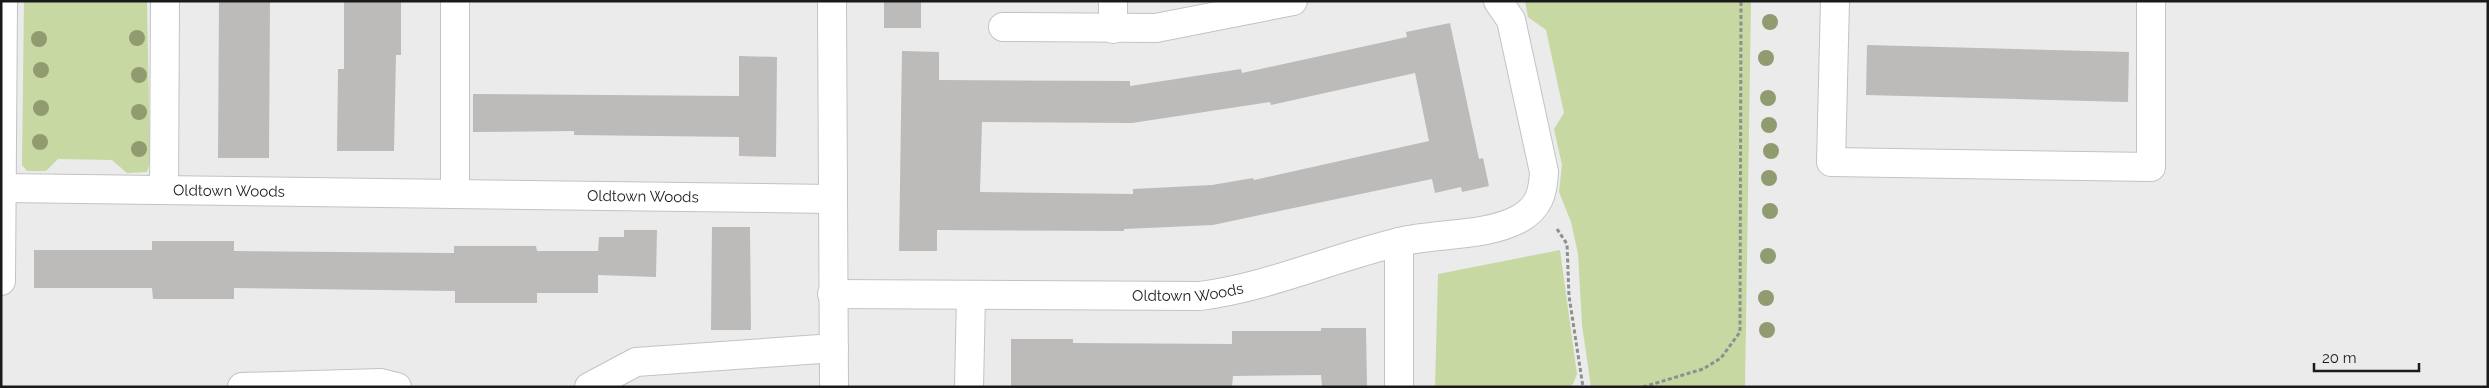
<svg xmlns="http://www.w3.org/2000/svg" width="2489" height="388" font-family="Raleway,sans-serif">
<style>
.green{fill:#c7d8a2}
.building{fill:#bcbbba;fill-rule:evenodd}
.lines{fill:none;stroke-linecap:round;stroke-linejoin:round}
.minor-casing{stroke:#c3c3c4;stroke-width:30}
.path{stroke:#8f8f90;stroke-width:3;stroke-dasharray:4 2.5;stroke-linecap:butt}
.minor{stroke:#fff;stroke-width:28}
.tree{fill:#919b70}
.labels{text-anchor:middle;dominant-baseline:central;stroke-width:4.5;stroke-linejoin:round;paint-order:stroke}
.street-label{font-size:15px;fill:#1a1a1b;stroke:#ebebec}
</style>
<rect width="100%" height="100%" fill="#ebebec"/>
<g class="green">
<path d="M 24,1 L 147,1 L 150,162 L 147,172 L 127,173 L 112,160 L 58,159 L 46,171 L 27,171 L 22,165 Z"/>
<path d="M 1525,1 L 1751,1 L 1745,387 L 1591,387 L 1582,325 L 1578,254 L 1571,222 L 1559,192 L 1562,165 L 1554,129 L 1564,113 L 1546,30 L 1528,17 Z"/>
<path d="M 1560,250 L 1577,374 L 1573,384 L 1569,387 L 1435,387 L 1438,274 Z"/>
</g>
<g class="building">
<path d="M 219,1 L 270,1 L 269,158 L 218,158 Z"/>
<path d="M 344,1 L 401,1 L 401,55 L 396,55 L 394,151 L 337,151 L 338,69 L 344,69 Z"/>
<rect x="884" y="1" width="37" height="27"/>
<path d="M 1450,23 L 1479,159 L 1483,158 L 1489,186 L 1462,192 L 1461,187 L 1435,193 L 1432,179 L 1213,225 L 1124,229 L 1124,231 L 937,230 L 937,251 L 899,251 L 902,51 L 939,52 L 939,80 L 1130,81 L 1130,86 L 1241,69 L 1242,73 L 1407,37 L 1406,32 ZM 1415,73 L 1429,141 L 1254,180 L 1253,178 L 1212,185 L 1133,189 L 1133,194 L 980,192 L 982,122 L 1132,123 L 1270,102 L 1271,105 Z"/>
<path d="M 1867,45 L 2129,52 L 2128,102 L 1866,95 Z"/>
<path d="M 739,56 L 777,57 L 776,157 L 739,156 L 739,137 L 574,135 L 574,131 L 473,132 L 473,94 L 739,96 Z"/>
<path d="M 712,227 L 750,227 L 751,330 L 711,330 Z"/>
<path d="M 624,230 L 657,230 L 656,277 L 598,275 L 598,293 L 537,293 L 537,303 L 455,303 L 455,291 L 234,288 L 234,299 L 153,299 L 152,288 L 34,288 L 34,250 L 152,250 L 152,241 L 234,241 L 234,251 L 454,253 L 454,246 L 536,246 L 537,251 L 598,251 L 599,237 L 624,237 Z"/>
<path d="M 1321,328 L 1366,328 L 1367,387 L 1322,387 L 1321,375 L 1233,376 L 1232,387 L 1011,387 L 1011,339 L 1073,339 L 1073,343 L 1232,344 L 1232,331 L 1321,331 Z"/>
</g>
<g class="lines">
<defs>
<g id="minor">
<path d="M 832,1 L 834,387"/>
<path d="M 1113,1 L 1113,29"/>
<path d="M 1835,1 L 1831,162 L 2151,167 L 2151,1"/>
<path d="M 1003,27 L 1156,28 L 1293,1"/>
<path id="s1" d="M 3,188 L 831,199"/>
<path d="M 164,190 L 165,1"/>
<path d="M 455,193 L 455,1"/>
<path d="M 1,281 L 3,1"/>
<path id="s2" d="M 832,294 L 1200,296 C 1269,287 1332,258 1399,242 C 1436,233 1485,237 1519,219 C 1539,208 1543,193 1544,172 L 1511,20 L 1498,1"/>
<path d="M 242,387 L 381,383 L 397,387"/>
<path d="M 589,387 L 636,362 L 834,348"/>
<path d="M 969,387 L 971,296"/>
<path d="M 1399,387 L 1399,242"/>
</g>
</defs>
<use href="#minor" class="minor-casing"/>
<g class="path">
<path d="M 1557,229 L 1567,244 L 1569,296 L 1583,387"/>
<path d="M 1643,387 L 1703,369 L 1721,358 L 1740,332 L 1741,1"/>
</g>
<use href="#minor" class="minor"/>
</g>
<g class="tree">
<circle cx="1770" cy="22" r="8"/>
<circle cx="137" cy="38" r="8"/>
<circle cx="39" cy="39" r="8"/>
<circle cx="1766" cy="58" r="8"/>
<circle cx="41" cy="70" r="8"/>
<circle cx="139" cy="75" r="8"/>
<circle cx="1768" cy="98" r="8"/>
<circle cx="41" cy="108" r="8"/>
<circle cx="139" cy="112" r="8"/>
<circle cx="1769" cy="125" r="8"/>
<circle cx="40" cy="142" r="8"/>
<circle cx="139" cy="149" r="8"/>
<circle cx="1771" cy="151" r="8"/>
<circle cx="1769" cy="178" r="8"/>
<circle cx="1770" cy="211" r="8"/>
<circle cx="1768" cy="256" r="8"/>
<circle cx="1766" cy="298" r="8"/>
<circle cx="1767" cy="330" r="8"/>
</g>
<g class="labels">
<g class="street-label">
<text stroke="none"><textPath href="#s1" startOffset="226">Oldtown Woods</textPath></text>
<text stroke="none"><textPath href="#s1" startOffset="640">Oldtown Woods</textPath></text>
<text stroke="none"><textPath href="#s2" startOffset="356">Oldtown Woods</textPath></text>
</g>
</g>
<rect width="2489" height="388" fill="none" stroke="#1a1a1b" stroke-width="5"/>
<path d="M2314 363v8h105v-8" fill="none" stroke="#1a1a1b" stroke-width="2.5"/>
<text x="2322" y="363" font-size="15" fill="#1a1a1b" stroke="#ebebec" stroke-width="4" paint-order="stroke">20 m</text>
</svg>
